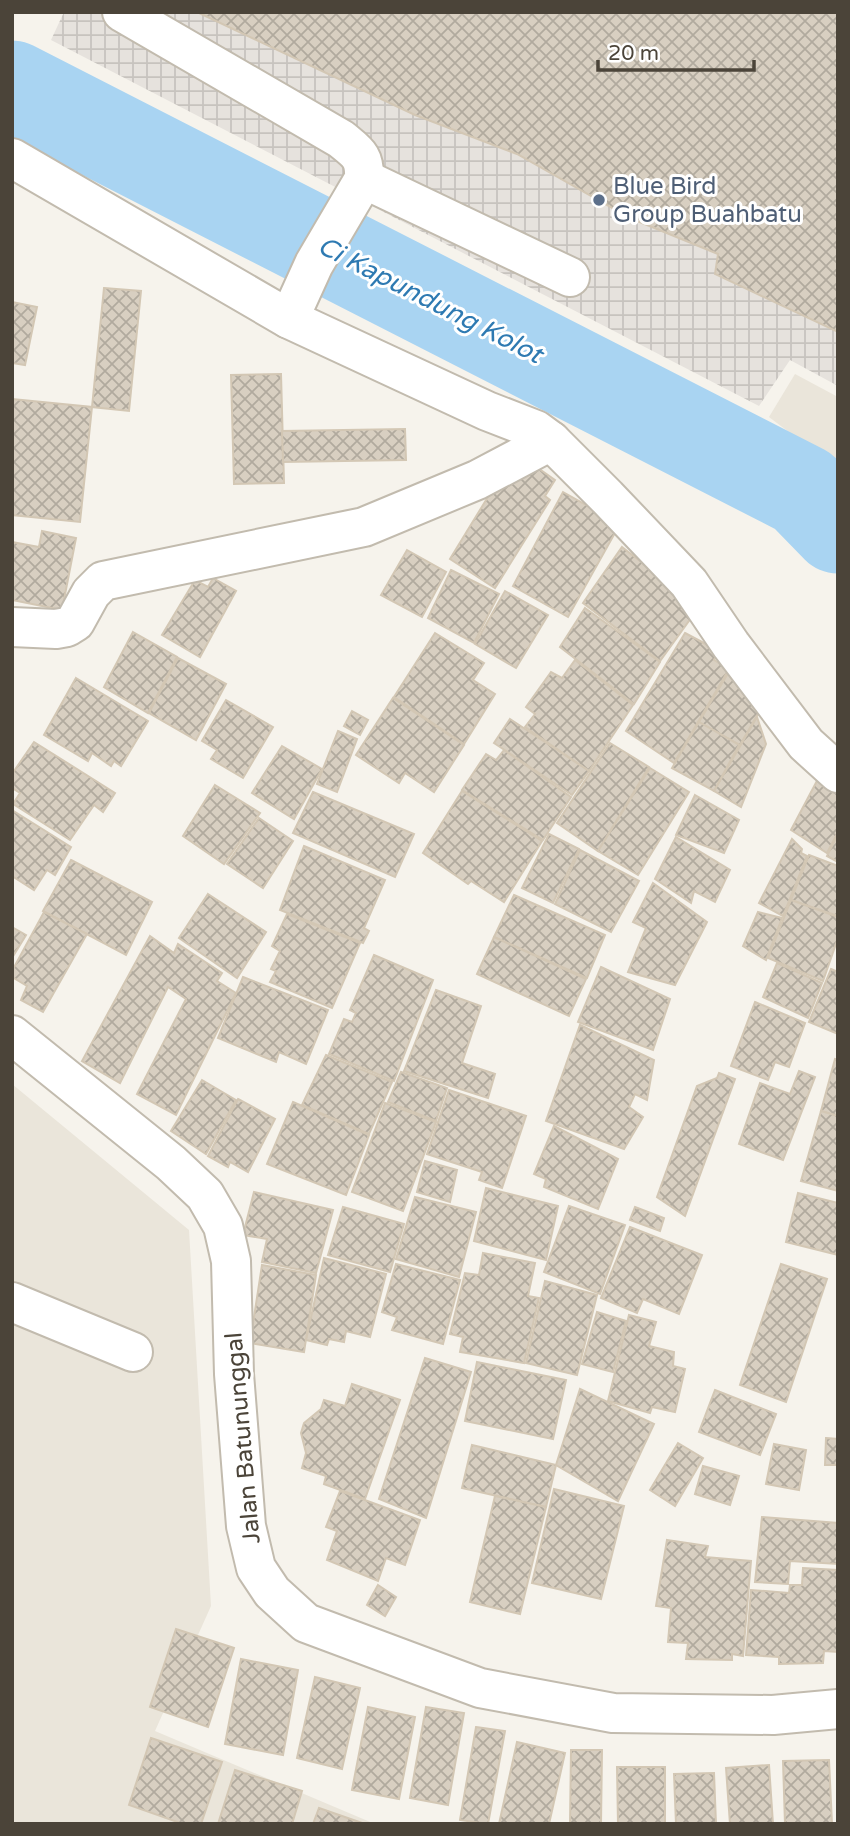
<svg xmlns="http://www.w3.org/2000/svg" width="850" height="1836" font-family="'Varela Round',sans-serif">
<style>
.residential{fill:#eae5da}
.industrial{fill:url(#industrial-grid)}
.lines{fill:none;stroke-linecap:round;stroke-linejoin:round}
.river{stroke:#a9d4f2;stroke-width:93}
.building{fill:url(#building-cross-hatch);stroke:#d3c7b4;stroke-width:2}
.minor-casing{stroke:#c2bbae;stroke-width:42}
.minor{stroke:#fff;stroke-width:38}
.service-dot{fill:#5c6f8a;stroke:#fff;stroke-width:2.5}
.labels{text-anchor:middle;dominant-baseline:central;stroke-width:6;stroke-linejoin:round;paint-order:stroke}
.service-label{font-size:24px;fill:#4e5e75;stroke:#fff;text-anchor:start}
.street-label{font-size:24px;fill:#4b4439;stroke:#fff}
.water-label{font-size:26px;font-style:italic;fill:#2e7ab2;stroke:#fff}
</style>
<defs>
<pattern id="industrial-grid" width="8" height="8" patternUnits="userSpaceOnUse" patternTransform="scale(1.75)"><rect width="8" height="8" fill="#e6e2dd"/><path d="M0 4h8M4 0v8" fill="none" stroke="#c7c3be"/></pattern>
<pattern id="building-cross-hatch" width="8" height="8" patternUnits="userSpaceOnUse" patternTransform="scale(1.75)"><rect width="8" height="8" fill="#d8cfc1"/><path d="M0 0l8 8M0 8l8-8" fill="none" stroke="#b1aa9e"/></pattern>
</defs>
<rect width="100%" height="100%" fill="#f6f3ec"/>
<g class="residential">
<path d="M 795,374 L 838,397 L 838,469 L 769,417 Z"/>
<path d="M 12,1084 L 189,1230 L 211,1606 L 155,1731 L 375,1824 L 12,1824 Z"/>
</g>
<path class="industrial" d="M 64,12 L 838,12 L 838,386 L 790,360 L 759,406 L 51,40 Z"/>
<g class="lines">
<path class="river" d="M 12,87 L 803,491 L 838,527"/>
</g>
<g class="building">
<path d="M 197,12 L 838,12 L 838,332 L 715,274 L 718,254 L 630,218 L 517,154 L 415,115 Z"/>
<path d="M 104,288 L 141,291 L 129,411 L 92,407 Z"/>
<path d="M 12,302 L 37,307 L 25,365 L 12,363 Z"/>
<path d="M 281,374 L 284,483 L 234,484 L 231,375 Z"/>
<path d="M 12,399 L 92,407 L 80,522 L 12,515 Z"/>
<path d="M 405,429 L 406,460 L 283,462 L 282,431 Z"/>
<path d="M 528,461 L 555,480 L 545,496 L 550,500 L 495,588 L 450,559 L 505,469 Z"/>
<path d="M 563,492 L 620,524 L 568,617 L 513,586 Z"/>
<path d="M 42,531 L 76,538 L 62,610 L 12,600 L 12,542 L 39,547 Z"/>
<path d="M 622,547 L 699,607 L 660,661 L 583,603 Z"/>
<path d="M 407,550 L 446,572 L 422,617 L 381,595 Z"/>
<path d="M 451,570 L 499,594 L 474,643 L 428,618 Z"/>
<path d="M 213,578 L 236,591 L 200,657 L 162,635 L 195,580 L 208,587 Z"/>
<path d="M 505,591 L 548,615 L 516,668 L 475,644 Z"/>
<path d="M 585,608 L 660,662 L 634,704 L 560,647 Z"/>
<path d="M 133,632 L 177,657 L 148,713 L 104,687 Z"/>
<path d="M 435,633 L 484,663 L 473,680 L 495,694 L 464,744 L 394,697 Z"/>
<path d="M 685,633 L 719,651 L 714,660 L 729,669 L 674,763 L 626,731 Z"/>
<path d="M 178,658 L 226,684 L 196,740 L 149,713 Z"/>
<path d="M 575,660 L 633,705 L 589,771 L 525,727 L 535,714 L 526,707 L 551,672 L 562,678 Z"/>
<path d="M 730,670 L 763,705 L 740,745 L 699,722 Z"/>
<path d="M 76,678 L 148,721 L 121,766 L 114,761 L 111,766 L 92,753 L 88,761 L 44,735 Z"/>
<path d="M 393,698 L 464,745 L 434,792 L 405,773 L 399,783 L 356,755 Z"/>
<path d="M 226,700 L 273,727 L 243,778 L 211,759 L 217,750 L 202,741 Z"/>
<path d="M 352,711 L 368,720 L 360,735 L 344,726 Z"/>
<path d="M 757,717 L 766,744 L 741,807 L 714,791 Z"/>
<path d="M 510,719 L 589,771 L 572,795 L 494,743 Z"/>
<path d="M 699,722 L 739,745 L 714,791 L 672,768 Z"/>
<path d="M 338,731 L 357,739 L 337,792 L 317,784 Z"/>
<path d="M 34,742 L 115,793 L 103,812 L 94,805 L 70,840 L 13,804 L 20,793 L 12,788 L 12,774 Z"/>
<path d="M 610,743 L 649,767 L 598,851 L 557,823 Z"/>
<path d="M 282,746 L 322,769 L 294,819 L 252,793 Z"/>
<path d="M 504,750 L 571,797 L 543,840 L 462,790 L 486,754 L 496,760 Z"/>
<path d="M 650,768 L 689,792 L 638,875 L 598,851 Z"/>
<path d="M 818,779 L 838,783 L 838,832 L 827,853 L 791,830 Z"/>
<path d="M 215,785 L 260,813 L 224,864 L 183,836 Z"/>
<path d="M 462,791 L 542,841 L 504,902 L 471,881 L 468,884 L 423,853 Z"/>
<path d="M 313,792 L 414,834 L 395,877 L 293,833 Z"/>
<path d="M 695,795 L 739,820 L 724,853 L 676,835 Z"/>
<path d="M 12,810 L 71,847 L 55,875 L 47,870 L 34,890 L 12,876 Z"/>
<path d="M 259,818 L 293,841 L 263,888 L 227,864 Z"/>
<path d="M 549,834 L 579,849 L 553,903 L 522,888 Z"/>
<path d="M 838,834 L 838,862 L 827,856 Z"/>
<path d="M 676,837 L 730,870 L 715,902 L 694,891 L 691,903 L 655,879 Z"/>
<path d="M 792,839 L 802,849 L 801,853 L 807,856 L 783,916 L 759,903 Z"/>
<path d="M 304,846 L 385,880 L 364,928 L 369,931 L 363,943 L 280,910 Z"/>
<path d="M 580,850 L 639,881 L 611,932 L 555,904 Z"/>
<path d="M 809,855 L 838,866 L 838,916 L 791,900 Z"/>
<path d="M 71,860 L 152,902 L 126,955 L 43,911 Z"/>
<path d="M 653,883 L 707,922 L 675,985 L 628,972 L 646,928 L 633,922 Z"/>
<path d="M 208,894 L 266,932 L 237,978 L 179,938 Z"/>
<path d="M 514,895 L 605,935 L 587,978 L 494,937 Z"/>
<path d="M 791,900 L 838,917 L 838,938 L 823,981 L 768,958 Z"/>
<path d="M 44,912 L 87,934 L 43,1012 L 21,1000 L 27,986 L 12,977 L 12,971 Z"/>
<path d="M 758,912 L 782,918 L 766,960 L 743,946 Z"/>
<path d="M 287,914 L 360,943 L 332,1008 L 270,982 L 276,971 L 271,969 L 280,951 L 272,946 Z"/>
<path d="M 12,927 L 26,935 L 12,958 Z"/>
<path d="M 150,936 L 174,953 L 178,944 L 222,973 L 217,981 L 236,993 L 176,1115 L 137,1094 L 186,999 L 168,987 L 120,1083 L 82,1061 Z"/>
<path d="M 494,937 L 586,979 L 569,1016 L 477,974 Z"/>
<path d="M 374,955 L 433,980 L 394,1081 L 329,1054 L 344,1019 L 352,1022 L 356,1013 L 350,1010 Z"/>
<path d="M 777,963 L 822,983 L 808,1018 L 763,997 Z"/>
<path d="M 601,967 L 670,999 L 653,1050 L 578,1022 Z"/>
<path d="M 831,969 L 838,972 L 838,1034 L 809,1022 Z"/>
<path d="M 243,977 L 328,1010 L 306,1064 L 279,1052 L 276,1062 L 218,1038 Z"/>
<path d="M 436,990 L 481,1006 L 462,1063 L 495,1074 L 488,1098 L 404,1071 Z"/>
<path d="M 755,1002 L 805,1023 L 789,1067 L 775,1062 L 768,1080 L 731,1066 Z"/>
<path d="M 580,1025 L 654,1060 L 647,1100 L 635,1094 L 629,1107 L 643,1117 L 624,1149 L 546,1121 Z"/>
<path d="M 326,1055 L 392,1082 L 369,1134 L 302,1105 Z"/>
<path d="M 835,1059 L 838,1060 L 838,1116 L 821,1111 Z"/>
<path d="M 799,1071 L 815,1077 L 783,1160 L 739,1144 L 760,1083 L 790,1094 Z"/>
<path d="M 401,1072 L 447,1088 L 436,1121 L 388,1102 Z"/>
<path d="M 719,1073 L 735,1079 L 685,1216 L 657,1197 L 697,1086 L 717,1078 Z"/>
<path d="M 202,1080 L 236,1100 L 206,1154 L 171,1131 Z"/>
<path d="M 449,1090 L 526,1116 L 502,1188 L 479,1180 L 482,1172 L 427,1154 Z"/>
<path d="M 238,1099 L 275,1119 L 248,1172 L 230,1162 L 228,1167 L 208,1156 Z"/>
<path d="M 293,1102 L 369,1135 L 346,1195 L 267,1164 Z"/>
<path d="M 385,1103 L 436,1122 L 403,1211 L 352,1192 Z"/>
<path d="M 821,1111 L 838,1116 L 838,1191 L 801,1181 Z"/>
<path d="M 554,1126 L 618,1159 L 598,1209 L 544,1187 L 546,1179 L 534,1174 Z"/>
<path d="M 425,1161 L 457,1170 L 450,1202 L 417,1192 Z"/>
<path d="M 486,1188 L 558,1206 L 546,1260 L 474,1241 Z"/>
<path d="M 254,1192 L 333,1210 L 316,1273 L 262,1262 L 267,1239 L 243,1235 Z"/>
<path d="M 798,1193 L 838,1203 L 838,1255 L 786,1242 Z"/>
<path d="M 415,1197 L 476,1212 L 459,1277 L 396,1259 Z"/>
<path d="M 569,1206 L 625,1225 L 600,1294 L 544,1272 Z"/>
<path d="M 343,1207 L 404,1224 L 390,1272 L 328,1255 Z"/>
<path d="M 635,1207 L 664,1218 L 660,1231 L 630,1220 Z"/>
<path d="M 630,1227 L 702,1255 L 679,1314 L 643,1299 L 637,1313 L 601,1298 Z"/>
<path d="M 483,1253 L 535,1263 L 528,1296 L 539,1298 L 524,1363 L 460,1352 L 463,1337 L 450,1334 L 465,1273 L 479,1275 Z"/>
<path d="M 324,1258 L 386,1274 L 370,1337 L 346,1331 L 344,1342 L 329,1339 L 327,1345 L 306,1340 Z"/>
<path d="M 396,1264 L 460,1280 L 443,1344 L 392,1330 L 397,1317 L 382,1312 Z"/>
<path d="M 781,1264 L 827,1279 L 786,1402 L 740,1385 Z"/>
<path d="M 262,1265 L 316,1275 L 304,1352 L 250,1343 Z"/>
<path d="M 545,1281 L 597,1295 L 577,1375 L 526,1363 Z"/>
<path d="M 597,1312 L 626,1321 L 613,1372 L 582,1364 Z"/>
<path d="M 629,1315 L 656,1322 L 649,1346 L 674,1352 L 673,1366 L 685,1369 L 675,1412 L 652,1407 L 650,1413 L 608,1401 Z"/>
<path d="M 425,1358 L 471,1372 L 426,1518 L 379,1499 Z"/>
<path d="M 477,1362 L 566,1380 L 553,1439 L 465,1421 Z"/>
<path d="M 352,1384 L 400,1400 L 365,1499 L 324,1484 L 326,1476 L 302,1468 L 306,1453 L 301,1433 L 304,1423 L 321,1409 L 324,1400 L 345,1406 Z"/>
<path d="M 580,1389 L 654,1424 L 618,1501 L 556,1465 Z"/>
<path d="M 715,1390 L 776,1414 L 760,1455 L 699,1432 Z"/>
<path d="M 826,1438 L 838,1439 L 838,1465 L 825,1465 Z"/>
<path d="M 678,1443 L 703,1458 L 675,1506 L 650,1490 Z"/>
<path d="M 774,1444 L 806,1450 L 799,1490 L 766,1484 Z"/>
<path d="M 472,1445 L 556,1465 L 546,1507 L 462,1488 Z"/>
<path d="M 703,1466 L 739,1476 L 730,1505 L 695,1494 Z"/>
<path d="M 554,1489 L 624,1506 L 601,1599 L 532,1583 Z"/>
<path d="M 340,1491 L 420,1520 L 405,1565 L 386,1558 L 378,1581 L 327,1560 L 337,1531 L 326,1527 Z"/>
<path d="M 495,1496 L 546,1507 L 520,1614 L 470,1602 Z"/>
<path d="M 762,1517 L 838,1523 L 838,1564 L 790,1561 L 788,1584 L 755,1582 Z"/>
<path d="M 667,1540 L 708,1546 L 705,1557 L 751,1561 L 743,1656 L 732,1654 L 732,1660 L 686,1659 L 688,1643 L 668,1642 L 671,1608 L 656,1606 Z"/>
<path d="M 803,1568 L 838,1570 L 838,1652 L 824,1651 L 823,1663 L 779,1664 L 779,1657 L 746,1655 L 751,1590 L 789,1593 L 790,1585 L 802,1585 Z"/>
<path d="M 378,1585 L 396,1597 L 385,1616 L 367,1605 Z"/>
<path d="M 176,1629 L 234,1648 L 208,1727 L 150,1707 Z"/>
<path d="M 241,1659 L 298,1670 L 283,1755 L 225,1744 Z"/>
<path d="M 315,1677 L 360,1688 L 342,1769 L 297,1758 Z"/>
<path d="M 368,1707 L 415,1717 L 399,1799 L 352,1790 Z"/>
<path d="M 426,1707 L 464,1713 L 448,1805 L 410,1798 Z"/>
<path d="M 476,1727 L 505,1731 L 488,1824 L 460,1820 Z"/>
<path d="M 151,1738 L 222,1762 L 201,1824 L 183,1824 L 129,1805 Z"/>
<path d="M 517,1742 L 565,1753 L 549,1824 L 499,1824 Z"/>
<path d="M 571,1750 L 602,1750 L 601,1824 L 570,1824 Z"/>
<path d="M 829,1760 L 832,1824 L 785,1824 L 783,1761 Z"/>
<path d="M 769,1765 L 773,1824 L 730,1824 L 726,1768 Z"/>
<path d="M 617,1767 L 665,1767 L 665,1824 L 618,1824 Z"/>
<path d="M 235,1770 L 302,1791 L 292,1824 L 218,1824 Z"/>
<path d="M 714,1773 L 716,1824 L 676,1824 L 674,1774 Z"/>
<path d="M 319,1808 L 365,1824 L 313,1824 Z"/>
</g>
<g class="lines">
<defs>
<g id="minor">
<path d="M 122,12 L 341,139 C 358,153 365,156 364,179 L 314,264 L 289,319"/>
<path d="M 12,158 L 289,319 L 487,411 L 536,430 L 551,441 L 607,497 L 689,583 L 731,645 L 806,744 L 838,773"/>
<path d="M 364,179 L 570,277"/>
<path d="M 12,627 L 56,629 L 67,627 L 75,622 L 91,593 L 103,581 L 364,527 L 477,480 L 551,441"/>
<path d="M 12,1035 L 171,1163 L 205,1195 L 223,1226 L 231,1261 L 234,1374 L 246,1526 L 256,1568 L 272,1592 L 306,1623 L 480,1688 L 613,1713 L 773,1715 L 838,1709"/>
<path d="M 12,1302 L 133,1352"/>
</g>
</defs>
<use href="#minor" class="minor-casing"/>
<use href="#minor" class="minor"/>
</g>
<circle class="service-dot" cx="599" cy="200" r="7"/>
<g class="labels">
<g class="service-label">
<text x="613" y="186">Blue Bird<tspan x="613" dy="28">Group Buahbatu</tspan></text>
</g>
<g class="street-label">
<text transform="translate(243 1438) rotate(-95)">Jalan Batununggal</text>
</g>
<g class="water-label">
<text transform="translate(430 300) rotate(27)">Ci Kapundung Kolot</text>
</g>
</g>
<rect width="850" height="1836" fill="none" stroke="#4b4439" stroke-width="28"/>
<path d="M598 60v10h156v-10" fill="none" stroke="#4b4439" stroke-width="3.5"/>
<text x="608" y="60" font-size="21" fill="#4b4439" stroke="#ffffff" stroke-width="5" paint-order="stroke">20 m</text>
</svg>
